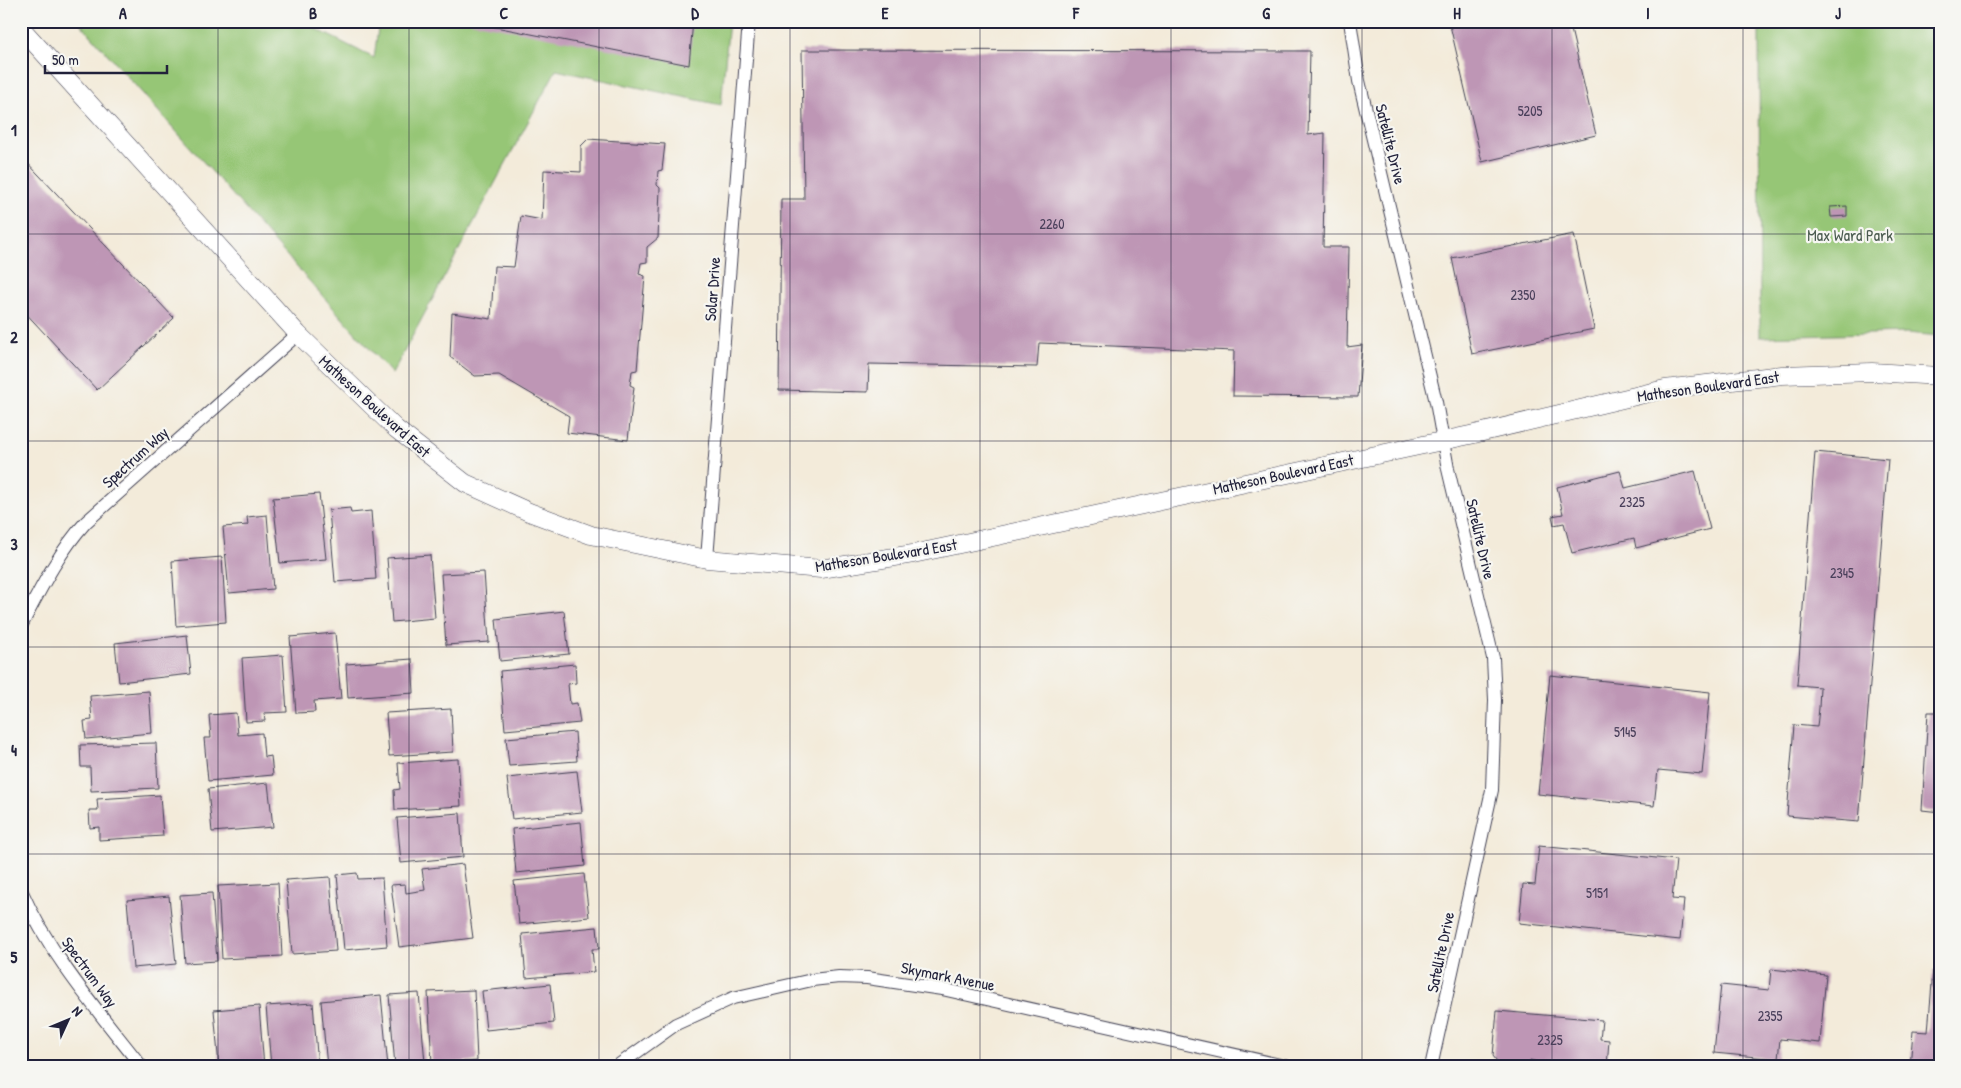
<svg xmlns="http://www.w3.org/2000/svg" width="1961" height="1088" font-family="'Patrick Hand',sans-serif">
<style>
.green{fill:#96c676;stroke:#5c7458}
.building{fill:#be96b5}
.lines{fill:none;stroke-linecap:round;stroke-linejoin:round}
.street-casing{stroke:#414053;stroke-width:14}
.secondary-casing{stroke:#414053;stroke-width:19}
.street{stroke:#fff;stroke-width:12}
.secondary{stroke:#fff;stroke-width:18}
.grid{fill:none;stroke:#22223b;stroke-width:1;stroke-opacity:0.55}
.labels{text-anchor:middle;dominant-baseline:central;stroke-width:4.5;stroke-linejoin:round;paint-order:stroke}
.number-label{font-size:14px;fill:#493f5a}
.street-label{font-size:16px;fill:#22223b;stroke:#f6f6f2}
.park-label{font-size:16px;fill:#4b5b50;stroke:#f6f6f2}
.neatline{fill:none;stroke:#22223b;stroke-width:2}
.grid-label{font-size:16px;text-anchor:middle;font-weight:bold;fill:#22223b}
</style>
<rect width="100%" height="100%" fill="#f6f6f2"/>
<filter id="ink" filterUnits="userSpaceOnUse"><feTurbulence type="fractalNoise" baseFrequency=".02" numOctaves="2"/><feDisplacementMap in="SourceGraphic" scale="10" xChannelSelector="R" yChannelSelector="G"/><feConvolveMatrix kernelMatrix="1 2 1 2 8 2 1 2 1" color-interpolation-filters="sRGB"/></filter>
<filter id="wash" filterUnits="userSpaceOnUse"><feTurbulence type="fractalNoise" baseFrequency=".0096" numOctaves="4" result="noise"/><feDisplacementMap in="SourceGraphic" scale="20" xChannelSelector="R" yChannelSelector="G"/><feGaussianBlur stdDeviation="1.12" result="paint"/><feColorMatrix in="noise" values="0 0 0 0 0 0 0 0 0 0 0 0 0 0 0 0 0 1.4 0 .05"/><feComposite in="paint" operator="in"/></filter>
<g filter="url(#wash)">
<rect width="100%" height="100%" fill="#f3ebda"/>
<g class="green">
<path d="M 300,21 L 374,58 L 379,21 L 729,21 L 721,105 L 556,70 L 392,374 L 79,22 Z"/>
<path d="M 1759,21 L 1940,21 L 1940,336 L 1907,333 L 1760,337 Z"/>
</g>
<g id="blocks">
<g class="building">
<path d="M 470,21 L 693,21 L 689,65 L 470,22 Z"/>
<path d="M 1449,21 L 1569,21 L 1596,135 L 1482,162 Z"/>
<path d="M 802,50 L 1310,51 L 1308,135 L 1325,133 L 1323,247 L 1349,247 L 1347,347 L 1362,345 L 1358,397 L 1233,396 L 1234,351 L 1039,343 L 1037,367 L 869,364 L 868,392 L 779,390 L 781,199 L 804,199 Z"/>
<path d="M 588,139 L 665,144 L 662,170 L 658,171 L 657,185 L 660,188 L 658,238 L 647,247 L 647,262 L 641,263 L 639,274 L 645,276 L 637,370 L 632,371 L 630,385 L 634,387 L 628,440 L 567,433 L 569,416 L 499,375 L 475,376 L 450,357 L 452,313 L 491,319 L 494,266 L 514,267 L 521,216 L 542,220 L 544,170 L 581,172 L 581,146 Z"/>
<path d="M 21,156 L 174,318 L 97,390 L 21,308 Z"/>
<path d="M 1847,206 L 1847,216 L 1831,217 L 1830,207 Z"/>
<path d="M 1574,234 L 1594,329 L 1472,354 L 1452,258 Z"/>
<path d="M 1815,452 L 1888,459 L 1859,822 L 1787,816 L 1794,725 L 1817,727 L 1819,708 L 1820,687 L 1797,685 Z"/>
<path d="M 1620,471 L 1625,488 L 1695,471 L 1710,529 L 1636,548 L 1634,538 L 1572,553 L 1564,523 L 1554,525 L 1552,516 L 1563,514 L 1557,487 Z"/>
<path d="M 319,494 L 326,559 L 280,563 L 273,498 Z"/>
<path d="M 350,508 L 351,513 L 371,511 L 376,579 L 335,582 L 329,510 Z"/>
<path d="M 267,515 L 273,589 L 229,593 L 223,527 L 248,525 L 247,517 Z"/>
<path d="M 430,555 L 435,618 L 392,622 L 387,558 Z"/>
<path d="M 222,557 L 226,622 L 176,626 L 172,561 Z"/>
<path d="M 484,572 L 489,642 L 446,645 L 441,574 Z"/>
<path d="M 1938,606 L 1940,606 L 1940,639 L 1936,639 Z"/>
<path d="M 564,611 L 569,654 L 500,661 L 496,619 Z"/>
<path d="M 335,633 L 341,699 L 314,701 L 315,712 L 296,713 L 290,637 Z"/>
<path d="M 187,635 L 191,674 L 119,682 L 115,643 Z"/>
<path d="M 283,655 L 287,712 L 264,713 L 265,721 L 246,722 L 242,658 Z"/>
<path d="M 412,659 L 414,693 L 348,698 L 346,664 Z"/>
<path d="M 575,664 L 576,683 L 568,684 L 570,704 L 577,703 L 580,723 L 505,730 L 500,671 Z"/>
<path d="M 1550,675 L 1710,692 L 1702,774 L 1658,770 L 1654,806 L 1538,794 Z"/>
<path d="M 149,691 L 152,733 L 86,739 L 84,721 L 92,720 L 90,696 Z"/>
<path d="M 451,709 L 453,752 L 389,756 L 386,713 Z"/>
<path d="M 1928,712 L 1940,712 L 1940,812 L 1922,810 Z"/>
<path d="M 236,713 L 238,735 L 262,733 L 264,757 L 271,756 L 273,775 L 208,781 L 204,738 L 211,738 L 209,715 Z"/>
<path d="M 575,732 L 577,761 L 509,766 L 506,738 Z"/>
<path d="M 156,743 L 158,788 L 91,791 L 90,767 L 81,767 L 80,745 Z"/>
<path d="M 458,759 L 461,806 L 395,810 L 394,790 L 400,789 L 398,763 Z"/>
<path d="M 577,771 L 582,812 L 512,819 L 507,778 Z"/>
<path d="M 268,783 L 273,827 L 212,832 L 208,789 Z"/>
<path d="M 160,795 L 163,836 L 99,840 L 99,827 L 90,828 L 89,810 L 98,810 L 97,799 Z"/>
<path d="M 460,813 L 463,857 L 401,863 L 397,818 Z"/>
<path d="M 581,822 L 585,866 L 516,873 L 512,829 Z"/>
<path d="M 1539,846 L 1676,860 L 1672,899 L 1684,900 L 1680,940 L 1519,923 L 1523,884 L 1535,885 Z"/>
<path d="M 463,864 L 473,938 L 399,947 L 391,885 L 405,884 L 406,893 L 425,890 L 422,869 Z"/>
<path d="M 357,873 L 358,879 L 382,878 L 387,946 L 344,950 L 337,875 Z"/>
<path d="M 584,874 L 589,917 L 519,924 L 514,881 Z"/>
<path d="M 330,877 L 336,951 L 292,954 L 286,880 Z"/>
<path d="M 278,883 L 282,956 L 222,959 L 218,886 Z"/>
<path d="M 212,893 L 217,961 L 185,963 L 180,895 Z"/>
<path d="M 169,896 L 176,964 L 133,968 L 127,900 Z"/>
<path d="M 597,927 L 599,949 L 592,949 L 594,972 L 526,978 L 522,934 Z"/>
<path d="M 1771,969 L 1826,975 L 1820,1043 L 1780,1039 L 1778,1059 L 1714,1053 L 1721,985 L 1769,990 Z"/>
<path d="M 1933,971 L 1940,972 L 1940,1067 L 1910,1067 L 1913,1031 L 1928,1032 Z"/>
<path d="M 550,984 L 554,1023 L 486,1030 L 482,991 Z"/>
<path d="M 474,990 L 477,1061 L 432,1064 L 428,992 Z"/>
<path d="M 419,993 L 425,1063 L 395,1066 L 389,995 Z"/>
<path d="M 381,995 L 388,1067 L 327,1067 L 321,1001 Z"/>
<path d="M 313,1003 L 318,1067 L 271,1067 L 266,1006 Z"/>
<path d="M 259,1006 L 264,1067 L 219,1067 L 214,1010 Z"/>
<path d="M 1497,1011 L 1602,1020 L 1600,1039 L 1609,1040 L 1607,1067 L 1546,1067 L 1546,1064 L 1530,1060 L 1529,1067 L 1500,1065 L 1493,1056 Z"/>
</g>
</g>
</g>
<g filter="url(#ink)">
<use href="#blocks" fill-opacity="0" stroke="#414053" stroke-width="1"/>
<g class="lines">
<defs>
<g id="street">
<path d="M 1350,21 L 1359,81 L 1436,402 L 1448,469 L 1493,658 L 1495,700 L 1492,790 L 1431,1067"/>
<path d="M 707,559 L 749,21"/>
<path d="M 21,626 C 40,590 58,553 86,522 L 298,334"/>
<path d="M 21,890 C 50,956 98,1011 142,1067"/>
<path d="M 616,1067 L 676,1024 L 733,998 L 812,980 L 839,977 L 867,978 L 942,989 L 1289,1067"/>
</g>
<path id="secondary" d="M 21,28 L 298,334 L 396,429 L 465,483 L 529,512 L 591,535 L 707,559 L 821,569 L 913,554 L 1470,435 L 1665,389 L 1782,375 L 1872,372 L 1940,376"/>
</defs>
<use href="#street" class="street-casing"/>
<use href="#secondary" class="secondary-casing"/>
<use href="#street" class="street"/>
<use href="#secondary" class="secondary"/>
</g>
</g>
<path class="grid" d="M 218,21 L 218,1067M 409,21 L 409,1067M 599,21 L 599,1067M 790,21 L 790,1067M 980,21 L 980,1067M 1171,21 L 1171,1067M 1362,21 L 1362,1067M 1552,21 L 1552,1067M 1743,21 L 1743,1067M 21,234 L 1940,234M 21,441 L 1940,441M 21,647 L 1940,647M 21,854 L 1940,854"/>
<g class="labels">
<g class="number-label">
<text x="1530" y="110">5205</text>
<text x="1052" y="223">2260</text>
<text x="1523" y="294">2350</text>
<text x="1632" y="501">2325</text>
<text x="1842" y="572">2345</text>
<text x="1625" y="731">5145</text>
<text x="1597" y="892">5151</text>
<text x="1770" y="1015">2355</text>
<text x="1550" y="1039">2325</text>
</g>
<g class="street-label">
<text transform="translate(1391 144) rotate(76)">Satellite Drive</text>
<text transform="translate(712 289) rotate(-86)">Solar Drive</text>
<text transform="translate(1708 386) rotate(-8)">Matheson Boulevard East</text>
<text transform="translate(375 406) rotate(42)">Matheson Boulevard East</text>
<text transform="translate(135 457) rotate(-42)">Spectrum Way</text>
<text transform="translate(1283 474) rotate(-12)">Matheson Boulevard East</text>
<text transform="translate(1481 539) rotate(77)">Satellite Drive</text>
<text transform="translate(886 555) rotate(-9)">Matheson Boulevard East</text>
<text transform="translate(1440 952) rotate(-78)">Satellite Drive</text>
<text transform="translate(90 972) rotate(54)">Spectrum Way</text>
<text transform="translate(948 976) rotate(11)">Skymark Avenue</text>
</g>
<g class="park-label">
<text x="1850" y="235">Max Ward Park</text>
</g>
</g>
<rect width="1961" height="1088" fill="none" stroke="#f6f6f2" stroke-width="55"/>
<g transform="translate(68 1020) rotate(46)" stroke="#f6f6f2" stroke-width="4" paint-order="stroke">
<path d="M0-4L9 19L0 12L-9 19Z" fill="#22223b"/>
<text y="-8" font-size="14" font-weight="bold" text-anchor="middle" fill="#22223b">N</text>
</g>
<path d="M45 65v8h122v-8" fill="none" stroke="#22223b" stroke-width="2.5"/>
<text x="52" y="65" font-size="15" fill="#22223b" stroke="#f6f6f2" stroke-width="4" paint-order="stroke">50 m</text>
<rect x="28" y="28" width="1906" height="1032" class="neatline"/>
<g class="grid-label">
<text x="123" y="19">A</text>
<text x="313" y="19">B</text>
<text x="504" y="19">C</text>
<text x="695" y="19">D</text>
<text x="885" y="19">E</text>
<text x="1076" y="19">F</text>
<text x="1266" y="19">G</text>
<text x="1457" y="19">H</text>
<text x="1648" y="19">I</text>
<text x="1838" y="19">J</text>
<text x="14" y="136">1</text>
<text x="14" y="343">2</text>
<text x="14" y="550">3</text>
<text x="14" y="756">4</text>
<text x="14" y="963">5</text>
</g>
</svg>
